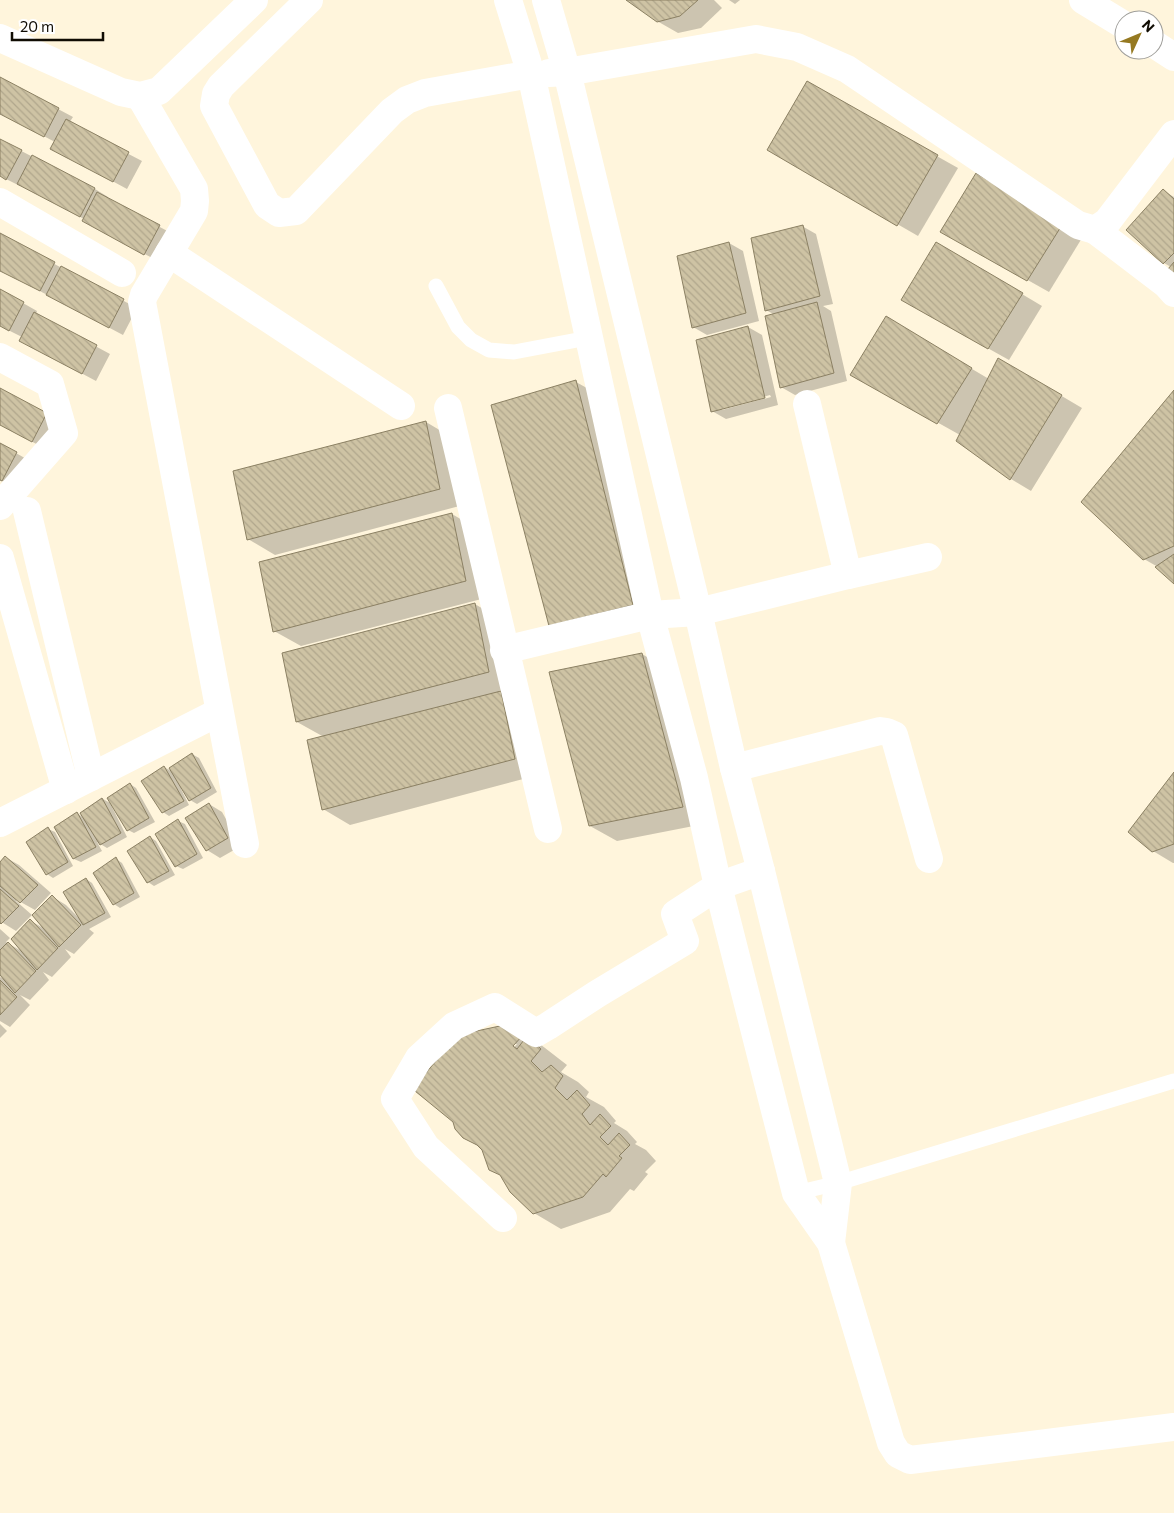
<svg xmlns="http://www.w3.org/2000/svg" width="1174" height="1513" font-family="Commissioner,sans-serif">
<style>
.shadow{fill:#0003;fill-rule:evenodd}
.building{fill:url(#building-back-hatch);stroke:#8b8063}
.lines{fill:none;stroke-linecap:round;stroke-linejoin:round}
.lane{stroke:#fff;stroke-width:15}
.street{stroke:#fff;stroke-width:28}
.secondary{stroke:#fff;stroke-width:28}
</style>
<defs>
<pattern id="building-back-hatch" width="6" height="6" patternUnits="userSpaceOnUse" patternTransform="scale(1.25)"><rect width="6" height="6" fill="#cec3a4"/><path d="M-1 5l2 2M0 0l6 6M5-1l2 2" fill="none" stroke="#b0a68c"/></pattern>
</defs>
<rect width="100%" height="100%" fill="#fff5dc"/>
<g class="shadow">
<path d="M 628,0 L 714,0 L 722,8 L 701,28 L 678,33 L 657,21 Z"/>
<path d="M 729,0 L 740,0 L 735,4 Z"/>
<path d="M 0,78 L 73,117 L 69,123 L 142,161 L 127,189 L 66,156 L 55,142 L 0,113 Z"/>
<path d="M 807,83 L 958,168 L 918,236 L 769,150 Z"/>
<path d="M 0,140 L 95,189 L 108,197 L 107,199 L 173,234 L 158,261 L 97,229 L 84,219 L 21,185 L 20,186 L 0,176 Z"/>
<path d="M 976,175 L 1082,238 L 1049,292 L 962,243 Z"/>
<path d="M 1164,191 L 1174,197 L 1174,273 L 1171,267 L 1164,263 L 1128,230 Z"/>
<path d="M 802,226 L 816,234 L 833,304 L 823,306 L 831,311 L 847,381 L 795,395 L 781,387 L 775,315 L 766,310 Z"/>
<path d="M 0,235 L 137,308 L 123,335 L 0,270 Z"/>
<path d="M 729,243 L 743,251 L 759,321 L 707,335 L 693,327 Z"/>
<path d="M 957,255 L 1042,306 L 1009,360 L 923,312 Z"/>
<path d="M 0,290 L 37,311 L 36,314 L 110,354 L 96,381 L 34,348 L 22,337 L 0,326 Z"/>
<path d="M 748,327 L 762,335 L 778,405 L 726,419 L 712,411 ZM 770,395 L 771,397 L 722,410 L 722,408 Z"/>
<path d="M 906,330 L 989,379 L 999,359 L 1082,408 L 1031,491 L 1011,479 L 957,441 L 960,435 L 851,374 Z"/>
<path d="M 576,382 L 603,397 L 660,620 L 550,625 Z"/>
<path d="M 0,389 L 60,422 L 46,449 L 0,425 Z"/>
<path d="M 1174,392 L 1174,582 L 1158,567 L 1144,559 Z"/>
<path d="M 426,422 L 453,438 L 467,504 L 275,555 L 248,539 L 234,471 Z"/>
<path d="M 0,444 L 30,461 L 16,488 L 0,480 Z"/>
<path d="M 452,514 L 479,530 L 493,596 L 301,646 L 274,631 Z"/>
<path d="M 475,604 L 501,620 L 515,687 L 499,691 L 527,708 L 542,774 L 350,825 L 323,809 L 324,737 L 297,722 Z"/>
<path d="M 642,654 L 669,670 L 709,823 L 617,841 L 590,826 Z"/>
<path d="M 192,754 L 199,758 L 217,792 L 197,804 L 190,800 L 183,788 L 181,789 L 189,805 L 169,816 L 163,812 L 164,767 L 173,772 Z"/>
<path d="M 1174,774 L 1174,863 L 1173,863 L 1153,851 Z"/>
<path d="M 130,784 L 136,788 L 155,822 L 134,833 L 128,830 Z"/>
<path d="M 103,799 L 110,803 L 127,837 L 107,848 L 97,842 L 102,851 L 81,862 L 74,859 L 55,827 L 77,813 L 84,818 Z"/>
<path d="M 209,804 L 222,812 L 241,846 L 220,858 L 207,850 Z"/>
<path d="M 178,821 L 185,824 L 203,858 L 183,869 L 176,866 Z"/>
<path d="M 48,829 L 55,832 L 73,866 L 53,878 L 47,874 Z"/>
<path d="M 150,837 L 156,841 L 175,875 L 154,886 L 148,882 Z"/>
<path d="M 5,857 L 19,865 L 51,893 L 35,910 L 17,900 L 16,901 L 32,915 L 16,931 L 0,921 L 0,886 L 1,887 L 0,863 Z"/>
<path d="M 116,859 L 122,863 L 140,897 L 120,908 L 114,904 Z"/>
<path d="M 86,879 L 92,883 L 111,917 L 89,929 L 94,933 L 74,954 L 65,949 L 71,957 L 52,977 L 43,972 L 49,980 L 30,1000 L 20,995 L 30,1005 L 10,1027 L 0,1021 L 0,977 L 4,979 L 0,974 L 0,929 L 10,938 L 6,942 L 23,952 L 31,921 L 45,929 L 53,897 L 66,905 L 78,917 L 78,916 Z"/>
<path d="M 0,1024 L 7,1031 L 0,1038 Z"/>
<path d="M 509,1026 L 536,1041 L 567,1065 L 561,1072 L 578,1082 L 589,1092 L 586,1097 L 604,1107 L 616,1121 L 614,1123 L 627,1131 L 637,1142 L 635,1144 L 646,1150 L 656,1161 L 645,1172 L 648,1174 L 634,1191 L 630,1189 L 610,1212 L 561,1229 L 534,1213 L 511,1191 L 502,1176 L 490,1169 L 483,1149 L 464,1137 L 456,1129 L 454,1121 L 416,1090 L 420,1082 L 458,1036 ZM 514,1044 L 517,1044 L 510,1052 L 508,1050 Z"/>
</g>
<g class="building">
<path d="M 626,0 L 698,0 L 680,16 L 657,22 Z"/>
<path d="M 0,77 L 59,108 L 44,137 L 0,114 Z"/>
<path d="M 807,81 L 938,155 L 897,226 L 767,150 Z"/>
<path d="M 66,119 L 129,152 L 113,182 L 50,149 Z"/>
<path d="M 0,139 L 22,150 L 6,180 L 0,176 Z"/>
<path d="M 32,155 L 95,188 L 80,217 L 17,184 Z"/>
<path d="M 976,173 L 1062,225 L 1027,281 L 940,232 Z"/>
<path d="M 1163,189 L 1174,199 L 1174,253 L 1163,264 L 1126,230 Z"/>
<path d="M 97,192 L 160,225 L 144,255 L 82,221 Z"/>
<path d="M 803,225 L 820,296 L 765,311 L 751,238 Z"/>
<path d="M 0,233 L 55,262 L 40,291 L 0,271 Z"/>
<path d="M 729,242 L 746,313 L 692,328 L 677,256 Z"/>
<path d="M 936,242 L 1023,293 L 988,349 L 901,300 Z"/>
<path d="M 1174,262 L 1174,274 L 1168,269 Z"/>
<path d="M 61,266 L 124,299 L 109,328 L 46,295 Z"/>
<path d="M 0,289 L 24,302 L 9,331 L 0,326 Z"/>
<path d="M 817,302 L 834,373 L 780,388 L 765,316 Z"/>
<path d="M 34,312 L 97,345 L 82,374 L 19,341 Z"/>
<path d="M 886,316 L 972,368 L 937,424 L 850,375 Z"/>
<path d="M 748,326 L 765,398 L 711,412 L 696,340 Z"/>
<path d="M 998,358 L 1062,395 L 1010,480 L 956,441 Z"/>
<path d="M 576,380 L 633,605 L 549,626 L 491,405 Z"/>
<path d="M 0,388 L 47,413 L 32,442 L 0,425 Z"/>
<path d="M 1174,390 L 1174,546 L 1143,560 L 1081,502 Z"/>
<path d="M 426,421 L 440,489 L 247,540 L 233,471 Z"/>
<path d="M 0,443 L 17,452 L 2,481 L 0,480 Z"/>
<path d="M 452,513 L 466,581 L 273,632 L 259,562 Z"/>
<path d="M 1174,554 L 1174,584 L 1155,567 Z"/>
<path d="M 475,603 L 489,672 L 296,722 L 282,653 Z"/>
<path d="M 642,653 L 683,807 L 589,826 L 549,672 Z"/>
<path d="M 501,691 L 515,759 L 322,810 L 307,740 Z"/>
<path d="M 192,753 L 211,788 L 189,801 L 169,768 Z"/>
<path d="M 164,766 L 184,801 L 162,813 L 141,781 Z"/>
<path d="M 1174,772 L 1174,844 L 1152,852 L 1128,832 Z"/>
<path d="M 130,783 L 149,818 L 127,831 L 107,798 Z"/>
<path d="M 102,798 L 121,833 L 100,845 L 80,813 Z"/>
<path d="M 209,803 L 228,838 L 206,851 L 185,818 Z"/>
<path d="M 77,812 L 96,847 L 73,859 L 54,827 Z"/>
<path d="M 178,819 L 197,854 L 175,867 L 155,834 Z"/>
<path d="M 48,827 L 68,862 L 46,875 L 26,842 Z"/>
<path d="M 150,836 L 169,871 L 147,883 L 127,851 Z"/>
<path d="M 5,856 L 38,885 L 20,903 L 0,886 L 0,862 Z"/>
<path d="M 116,857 L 134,893 L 113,905 L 93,873 Z"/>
<path d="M 86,878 L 105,913 L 83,925 L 63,892 Z"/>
<path d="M 0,889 L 19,906 L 1,924 L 0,923 Z"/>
<path d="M 52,895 L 81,925 L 59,947 L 32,915 Z"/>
<path d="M 30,919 L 58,948 L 37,970 L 11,939 Z"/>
<path d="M 8,942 L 36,971 L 15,993 L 0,975 L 0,950 Z"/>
<path d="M 0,980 L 17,997 L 0,1015 Z"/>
<path d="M 509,1024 L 523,1035 L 513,1046 L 517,1049 L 527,1036 L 541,1049 L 531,1061 L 542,1072 L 551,1065 L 563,1076 L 555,1088 L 567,1100 L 577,1090 L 590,1105 L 582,1114 L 590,1125 L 600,1114 L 611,1126 L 600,1137 L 608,1145 L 619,1133 L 630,1145 L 619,1156 L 622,1158 L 606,1177 L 603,1174 L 583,1197 L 533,1214 L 510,1192 L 500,1175 L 489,1170 L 482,1150 L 477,1145 L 463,1138 L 455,1129 L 453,1122 L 415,1091 L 419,1081 L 458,1035 Z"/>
</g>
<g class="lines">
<g class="lane">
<path d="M 436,286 L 458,327 L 471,340 L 489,350 L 514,352 L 588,338"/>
<path d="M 796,1193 L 838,1183 L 1174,1081"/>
</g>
<g class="street">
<path d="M 309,0 L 221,86 L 216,94 L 214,106 L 267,205 L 279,213 L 296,211 L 392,111 L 407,100 L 425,93 L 531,74"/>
<path d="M 1083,0 L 1124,25"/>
<path d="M 0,38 L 121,92 L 140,96 L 159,91 L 254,0"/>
<path d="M 1154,44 L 1174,57"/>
<path d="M 140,96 L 194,189 L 195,201 L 194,211 L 144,295 L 142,302 L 245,844"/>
<path d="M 0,202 L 122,273"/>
<path d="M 1095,230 L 1166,284 L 1174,293"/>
<path d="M 169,253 L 401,406"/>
<path d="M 0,357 L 50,384 L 64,433 L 0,506"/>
<path d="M 807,404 L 848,575 L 928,557"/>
<path d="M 448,408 L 548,829"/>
<path d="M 27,511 L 91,777"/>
<path d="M 0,558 L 66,790"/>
<path d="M 504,650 L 650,615 L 698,612 L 848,575"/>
<path d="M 734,768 L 880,731 L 887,732 L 894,735 L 929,859"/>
<path d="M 0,823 L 219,712"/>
<path d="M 503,1218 L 426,1147 L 395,1099 L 419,1058 L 454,1026 L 495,1007 L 536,1033 L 548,1026 L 597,994 L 685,941 L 675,914 L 718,886 L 761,871"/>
</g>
<g class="secondary">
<path d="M 508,0 L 531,74 L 650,615 L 694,778 L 718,886 L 796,1193 L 831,1243 L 891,1443 L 898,1454 L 910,1460 L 1174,1427"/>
<path d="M 546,0 L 567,72 L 698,612 L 734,768 L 761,871 L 838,1183 L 831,1243"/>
<path d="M 549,73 L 567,72 L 756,39 L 797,47 L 847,69 L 1078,225 L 1095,230 L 1107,222 L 1174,134"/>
</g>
</g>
<g transform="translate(1139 35) rotate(46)"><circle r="24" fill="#ffffff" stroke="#9f9e9a"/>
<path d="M0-4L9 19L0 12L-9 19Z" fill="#957921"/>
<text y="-8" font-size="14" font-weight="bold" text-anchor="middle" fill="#100c03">N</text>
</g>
<path d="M12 32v8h91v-8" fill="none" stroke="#100c03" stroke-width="2.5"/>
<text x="20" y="32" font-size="15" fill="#100c03" stroke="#ffffff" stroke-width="4" paint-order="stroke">20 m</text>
</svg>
